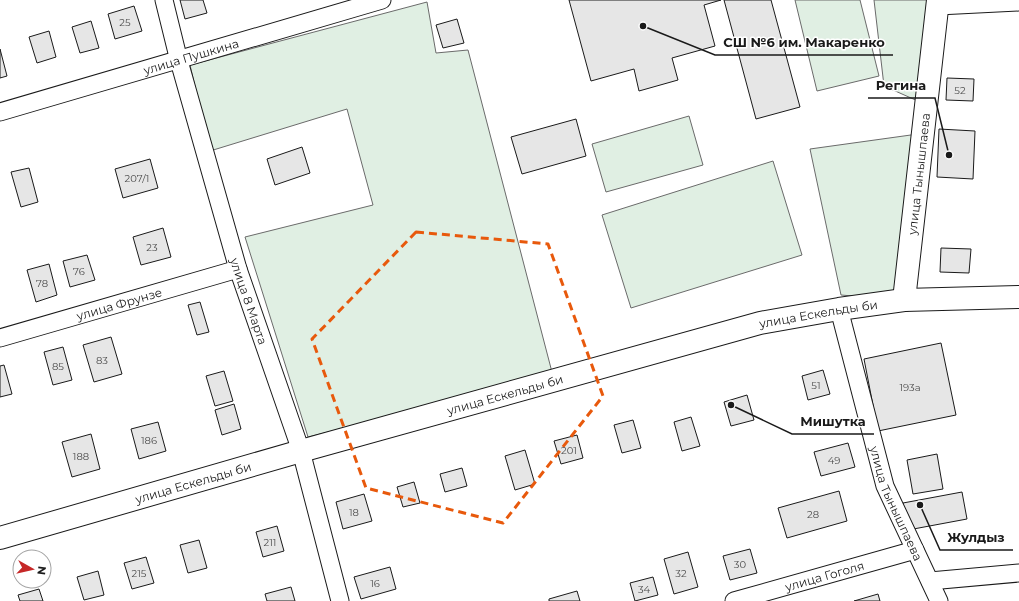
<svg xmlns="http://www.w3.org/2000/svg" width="1019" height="601" font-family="Montserrat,sans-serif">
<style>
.green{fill:#e0efe3;stroke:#6a6a6a}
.building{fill:#e6e6e6;stroke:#1a1a1a}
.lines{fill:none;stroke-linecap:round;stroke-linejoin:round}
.street-casing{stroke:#1a1a1a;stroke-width:19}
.secondary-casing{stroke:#1a1a1a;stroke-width:24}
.street{stroke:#fff;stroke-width:17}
.secondary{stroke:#fff;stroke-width:22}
.marked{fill:none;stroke:#e8590c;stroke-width:3;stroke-dasharray:8 5;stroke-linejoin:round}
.labels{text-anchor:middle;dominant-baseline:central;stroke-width:3;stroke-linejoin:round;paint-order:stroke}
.number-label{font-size:10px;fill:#4d4d4d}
.street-label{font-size:12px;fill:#1a1a1a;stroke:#fff}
.leader{fill:none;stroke:#1a1a1a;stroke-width:1.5}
.callout-dot{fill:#1a1a1a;stroke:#fff;stroke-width:1.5}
.callout-label{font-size:13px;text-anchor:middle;font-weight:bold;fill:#1a1a1a;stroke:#fff;stroke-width:3;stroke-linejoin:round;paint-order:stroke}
</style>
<rect width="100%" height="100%" fill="#fff"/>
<g class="green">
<path d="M 795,0 L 860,0 L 879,76 L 817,91 Z"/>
<path d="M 874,0 L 930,0 L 920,102 L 884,86 Z"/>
<path d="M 427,2 L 436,53 L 468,50 L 553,376 L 308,437 L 245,237 L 373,205 L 347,109 L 210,151 L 190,65 Z"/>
<path d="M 689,116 L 703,165 L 606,192 L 592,144 Z"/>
<path d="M 918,134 L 899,300 L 841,295 L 810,149 Z"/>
<path d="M 773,161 L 802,255 L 631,308 L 602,215 Z"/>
</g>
<g class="building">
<path d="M 180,0 L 203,0 L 207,13 L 185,19 Z"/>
<path d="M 569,0 L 721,0 L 704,5 L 715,46 L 672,58 L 678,80 L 639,91 L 634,69 L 591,81 Z"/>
<path d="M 724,0 L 771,0 L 800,107 L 756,119 Z"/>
<path d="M 134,6 L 142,31 L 115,39 L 108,14 Z"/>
<path d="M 457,19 L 464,43 L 443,48 L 436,25 Z"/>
<path d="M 91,21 L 99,48 L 80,53 L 72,27 Z"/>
<path d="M 49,31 L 56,57 L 37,63 L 29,37 Z"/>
<path d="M 0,49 L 7,76 L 0,78 Z"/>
<path d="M 947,78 L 974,79 L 973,101 L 946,100 Z"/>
<path d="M 576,119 L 586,156 L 522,174 L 511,137 Z"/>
<path d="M 939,129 L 975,131 L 973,179 L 937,177 Z"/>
<path d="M 302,147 L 310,173 L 275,185 L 267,159 Z"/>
<path d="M 150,159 L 158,188 L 123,198 L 115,169 Z"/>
<path d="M 29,168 L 38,202 L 21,207 L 11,172 Z"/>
<path d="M 163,228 L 171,257 L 141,265 L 133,237 Z"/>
<path d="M 941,248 L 971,249 L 969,273 L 940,272 Z"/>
<path d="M 87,255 L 95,280 L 70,287 L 63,261 Z"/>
<path d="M 49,264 L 57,295 L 36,302 L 27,270 Z"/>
<path d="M 200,302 L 209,332 L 197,335 L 188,305 Z"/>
<path d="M 111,337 L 122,374 L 94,382 L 83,345 Z"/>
<path d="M 941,343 L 956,415 L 878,431 L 864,359 Z"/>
<path d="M 63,347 L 72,380 L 53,385 L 44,352 Z"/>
<path d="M 4,365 L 12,394 L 0,397 L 0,366 Z"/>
<path d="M 823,370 L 830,394 L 808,400 L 802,376 Z"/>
<path d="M 224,371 L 233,401 L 215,406 L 206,376 Z"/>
<path d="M 747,395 L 754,420 L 731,426 L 724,402 Z"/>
<path d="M 234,404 L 241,429 L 222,435 L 215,410 Z"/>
<path d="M 691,417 L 700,446 L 682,451 L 674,422 Z"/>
<path d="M 633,420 L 641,448 L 622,453 L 614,425 Z"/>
<path d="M 158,422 L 166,451 L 139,459 L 131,429 Z"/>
<path d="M 91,434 L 100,469 L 72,477 L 62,442 Z"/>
<path d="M 577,435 L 583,458 L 561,464 L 554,441 Z"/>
<path d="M 848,443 L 855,467 L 821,476 L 814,452 Z"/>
<path d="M 525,450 L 535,484 L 515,490 L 505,456 Z"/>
<path d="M 937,454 L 943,489 L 913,494 L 907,460 Z"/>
<path d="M 462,468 L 467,486 L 445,492 L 440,474 Z"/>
<path d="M 414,482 L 420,503 L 403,507 L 397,487 Z"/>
<path d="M 839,491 L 847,521 L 787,538 L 778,508 Z"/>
<path d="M 962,492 L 967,519 L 908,530 L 903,503 Z"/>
<path d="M 364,494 L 372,521 L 343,529 L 336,502 Z"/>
<path d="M 277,526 L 284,551 L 263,557 L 256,532 Z"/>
<path d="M 199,540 L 207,568 L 188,573 L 180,545 Z"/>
<path d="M 750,549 L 757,573 L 730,580 L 723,556 Z"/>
<path d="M 688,552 L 698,587 L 674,594 L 664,559 Z"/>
<path d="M 146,557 L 154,583 L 132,589 L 124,563 Z"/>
<path d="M 390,567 L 396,589 L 361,599 L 354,577 Z"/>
<path d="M 98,571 L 104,595 L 84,600 L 77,577 Z"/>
<path d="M 653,577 L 658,595 L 635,601 L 630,583 Z"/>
<path d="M 291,587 L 295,601 L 267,601 L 265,594 Z"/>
<path d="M 39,589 L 43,601 L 20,601 L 18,595 Z"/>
<path d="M 577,591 L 580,601 L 549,601 L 549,599 Z"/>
<path d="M 878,594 L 880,601 L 854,601 Z"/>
</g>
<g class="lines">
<defs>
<g id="street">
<path id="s1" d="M 164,0 L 179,61 L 238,269 L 301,451 L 340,601"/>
<path d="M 938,6 L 1019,2"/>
<path id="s2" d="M 0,112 L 382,0"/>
<path id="s3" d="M 839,309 L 885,486 L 939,601"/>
<path id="s4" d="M 0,338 L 238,269"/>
<path d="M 930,581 L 1019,573"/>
<path id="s5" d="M 734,601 L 915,550"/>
</g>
<g id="secondary">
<path id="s6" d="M 904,300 L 938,0"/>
<path id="s7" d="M 0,538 L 301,451 L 760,323 L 839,309 L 904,300 L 1019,297"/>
</g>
</defs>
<use href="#street" class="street-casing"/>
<use href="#secondary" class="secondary-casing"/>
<use href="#street" class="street"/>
<use href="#secondary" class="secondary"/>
</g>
<path class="marked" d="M 416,232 L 548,244 L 603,396 L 503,523 L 366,488 L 312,339 Z"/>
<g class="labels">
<g class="number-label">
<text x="125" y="22">25</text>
<text x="960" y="90">52</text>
<text x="137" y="178">207/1</text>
<text x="152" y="247">23</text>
<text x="79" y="271">76</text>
<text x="42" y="283">78</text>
<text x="102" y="360">83</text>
<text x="58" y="366">85</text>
<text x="816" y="385">51</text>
<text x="910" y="387">193а</text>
<text x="149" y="440">186</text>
<text x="569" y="450">201</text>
<text x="81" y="456">188</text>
<text x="834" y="460">49</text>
<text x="354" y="512">18</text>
<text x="813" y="514">28</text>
<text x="270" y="542">211</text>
<text x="740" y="564">30</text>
<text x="139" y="573">215</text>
<text x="681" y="573">32</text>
<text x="375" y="583">16</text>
<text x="644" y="589">34</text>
</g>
<g class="street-label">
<text stroke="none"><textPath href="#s2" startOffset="199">улица Пушкина</textPath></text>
<text stroke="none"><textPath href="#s6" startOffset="127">улица Тынышпаева</textPath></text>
<text stroke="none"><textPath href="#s1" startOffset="313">улица 8 Марта</textPath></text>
<text stroke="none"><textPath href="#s4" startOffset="124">улица Фрунзе</textPath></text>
<text stroke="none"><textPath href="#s7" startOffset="849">улица Ескельды би</textPath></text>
<text stroke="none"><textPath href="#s7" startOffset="525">улица Ескельды би</textPath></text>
<text stroke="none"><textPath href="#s7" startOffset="201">улица Ескельды би</textPath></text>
<text stroke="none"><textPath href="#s3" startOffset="203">улица Тынышпаева</textPath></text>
<text stroke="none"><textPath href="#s5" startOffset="94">улица Гоголя</textPath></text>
</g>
</g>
<path class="leader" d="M643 26L715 55H893M949 155L935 98H868M731 405L792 434H874M920 505L940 550H1013"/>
<g class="callout-dot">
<circle cx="643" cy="26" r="4"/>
<circle cx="949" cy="155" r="4"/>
<circle cx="731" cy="405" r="4"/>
<circle cx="920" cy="505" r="4"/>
</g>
<g class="callout-label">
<text x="804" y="47">СШ №6 им. Макаренко</text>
<text x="901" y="90">Регина</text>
<text x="833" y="426">Мишутка</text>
<text x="976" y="542">Жулдыз</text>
</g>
<g transform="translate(32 569) rotate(98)"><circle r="19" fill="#ffffff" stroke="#a3a3a3"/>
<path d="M0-3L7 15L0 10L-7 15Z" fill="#c62828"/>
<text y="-6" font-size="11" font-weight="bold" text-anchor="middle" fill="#1a1a1a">N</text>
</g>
</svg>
